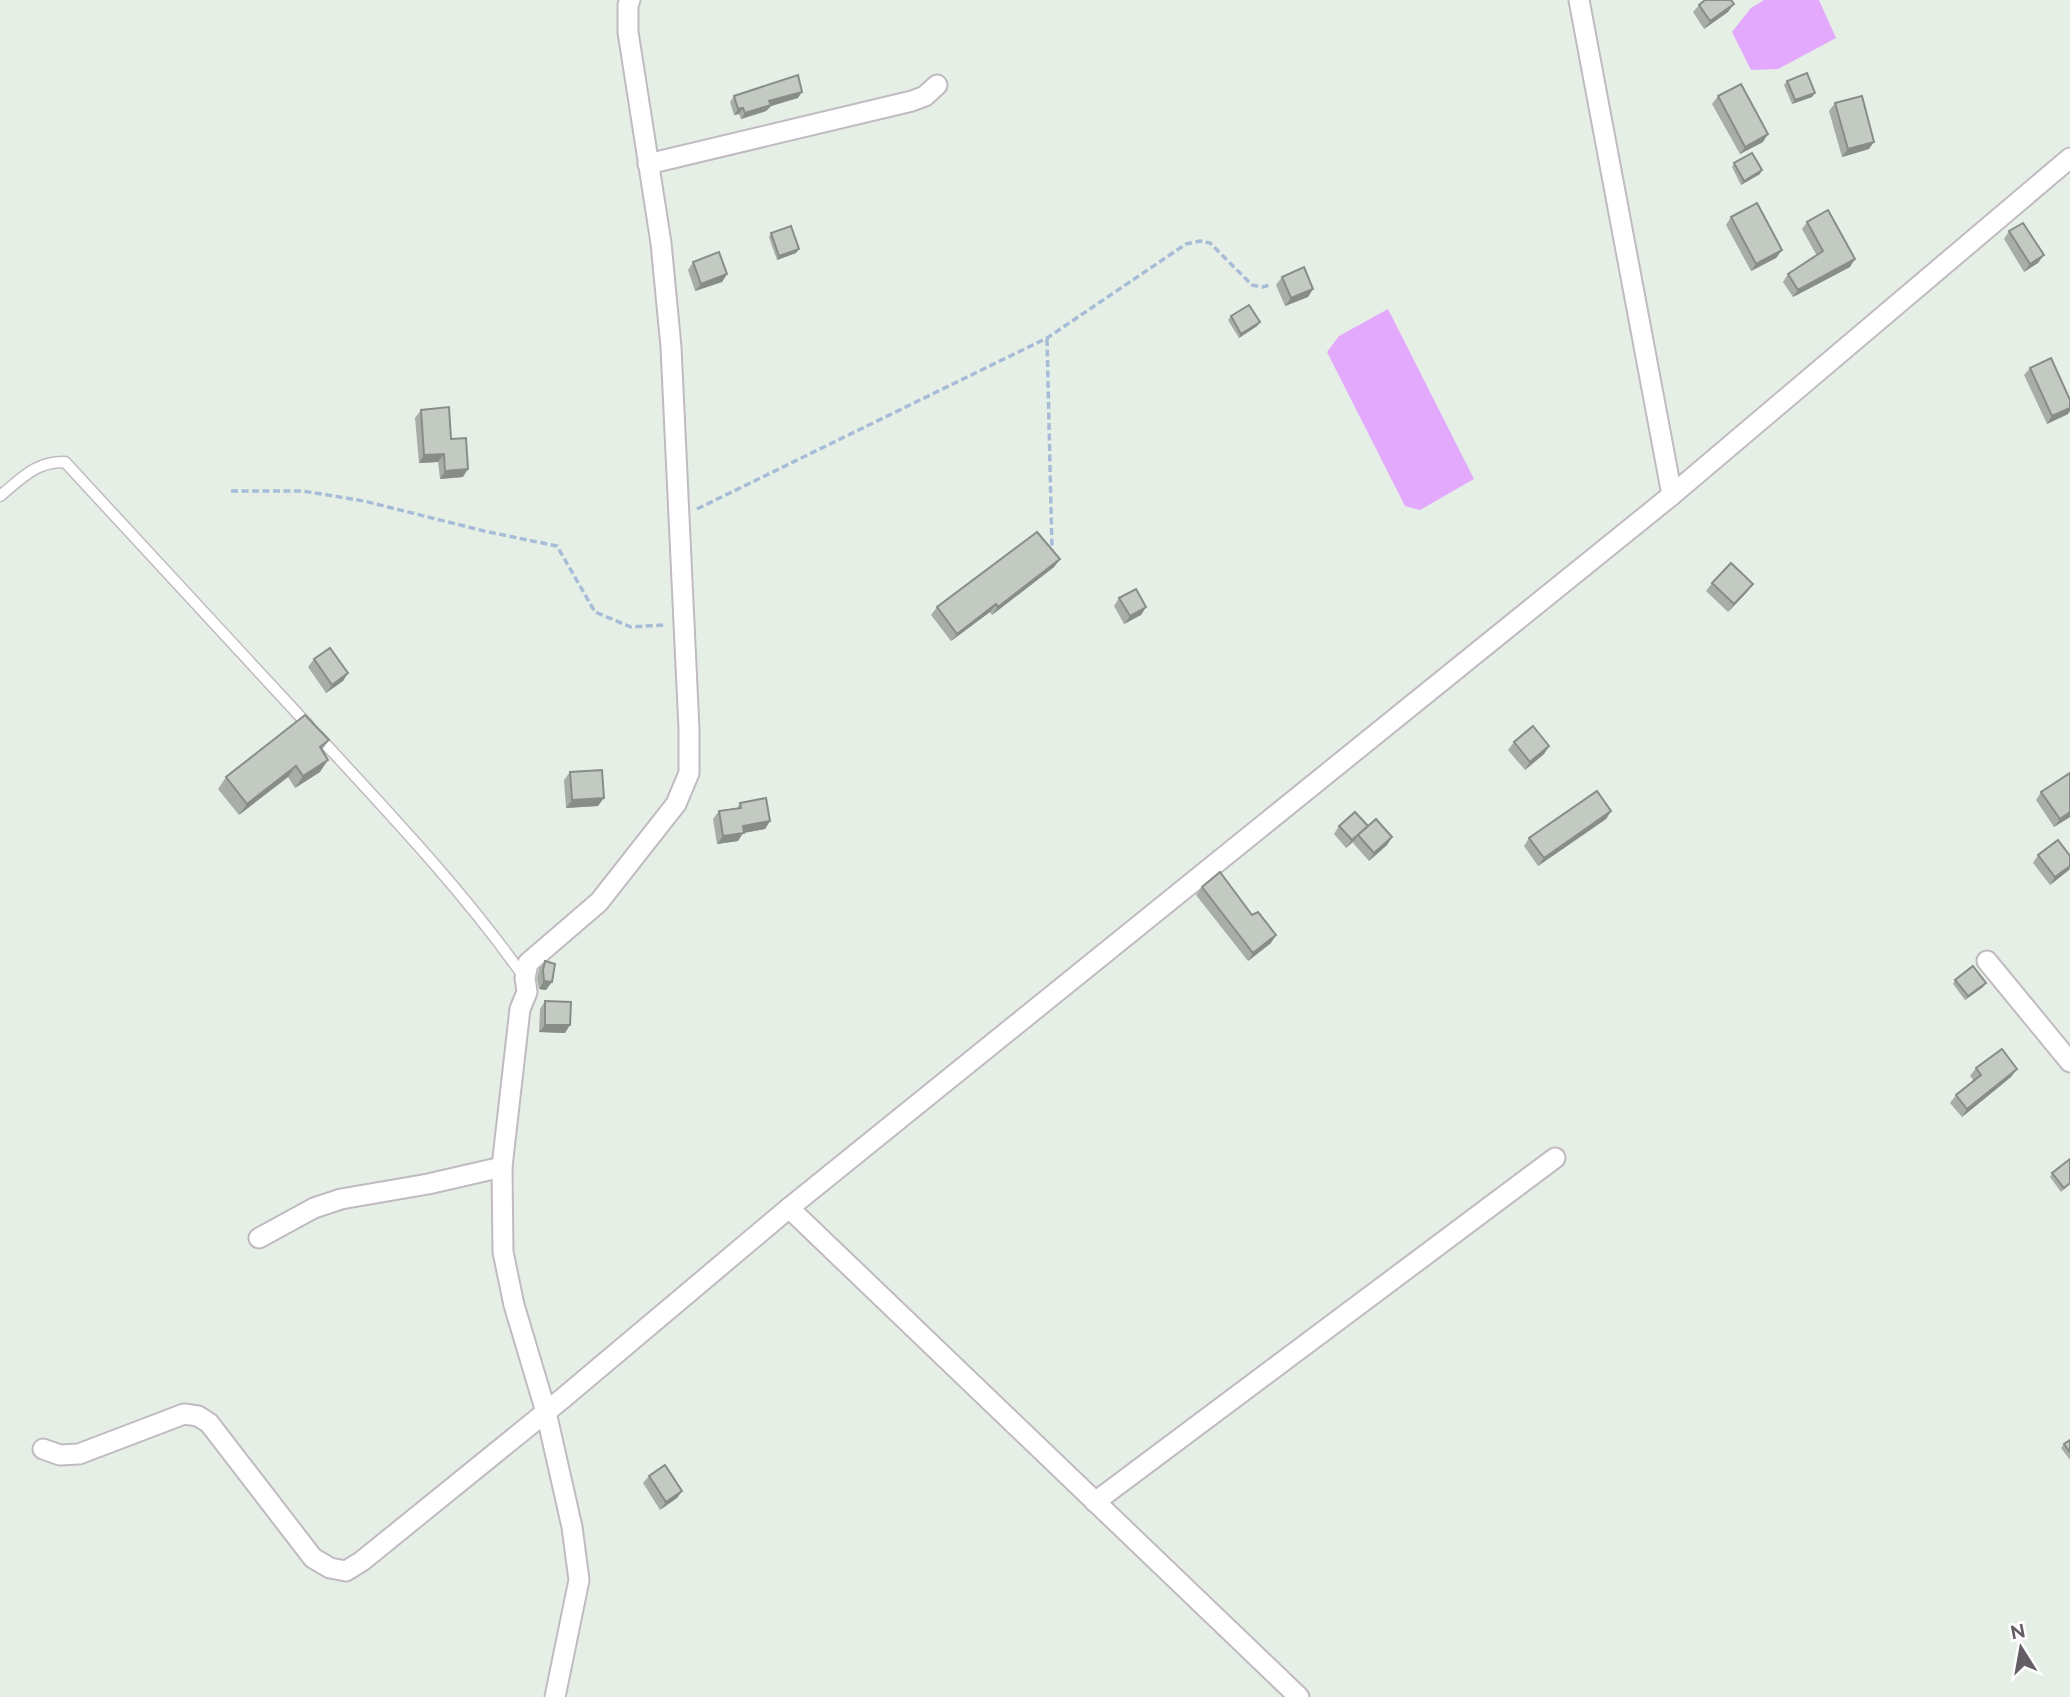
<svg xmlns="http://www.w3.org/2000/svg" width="2070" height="1697" font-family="Raleway,sans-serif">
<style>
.water{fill:#e3a9fc}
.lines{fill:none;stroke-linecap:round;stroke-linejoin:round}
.service-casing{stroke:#c0bac1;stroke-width:13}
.minor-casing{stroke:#c0bac1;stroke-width:23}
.path{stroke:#a7bdd7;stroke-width:3.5;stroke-dasharray:7 3.5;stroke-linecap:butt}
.service{stroke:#fff;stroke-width:10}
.minor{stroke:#fff;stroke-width:19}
.wall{fill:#a8aea7}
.shaded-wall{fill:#888d88}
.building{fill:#c3cac2;stroke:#888d88;stroke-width:2}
</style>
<rect width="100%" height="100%" fill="#e6efe6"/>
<g class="water">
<path d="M 1764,0 L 1819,0 L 1836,38 L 1778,69 L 1751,70 L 1732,32 L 1751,8 Z"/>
<path d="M 1388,309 L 1474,479 L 1420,510 L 1405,506 L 1327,352 L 1339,336 Z"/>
</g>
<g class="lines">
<defs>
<g id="service">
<path d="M 0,496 C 21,479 36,461 65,462 L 308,725"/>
<path d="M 318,736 C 390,814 463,891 524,977"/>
</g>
<g id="minor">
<path d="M 1579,0 L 1672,495"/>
<path d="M 648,164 L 912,101 L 925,96 L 937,85"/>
<path d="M 1987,961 L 2070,1062"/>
<path d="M 789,1208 L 1299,1697"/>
<path d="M 259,1238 L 314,1208 L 341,1199 L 428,1184 L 502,1167"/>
<path d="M 43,1449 L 60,1455 L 79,1454 L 184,1414 L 198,1416 L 209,1423 L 313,1558 L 330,1568 L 346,1571 L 362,1561 L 562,1399 L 789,1208 L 1672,495 L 2070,158"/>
<path d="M 1095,1502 L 1555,1158"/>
<path d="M 555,1697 L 579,1580 L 572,1527 L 546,1412 L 514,1305 L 503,1252 L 502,1167 L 520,1009 L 527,992 L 525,978 L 528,963 L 599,902 L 676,804 L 689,773 L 689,729 L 671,347 L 661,243 L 628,32 L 628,5 L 630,0"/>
</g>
</defs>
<use href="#service" class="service-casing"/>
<use href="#minor" class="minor-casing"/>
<g class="path">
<path d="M 1047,339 L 1052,550"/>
<path d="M 231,491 L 303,491 L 364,501 L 484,531 L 557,546 L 595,612 L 631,627 L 664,625"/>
<path d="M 697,509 L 1047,338 L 1186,244 L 1200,241 L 1210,243 L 1252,285 L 1262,287 L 1271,285"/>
</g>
<use href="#service" class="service"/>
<use href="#minor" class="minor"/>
</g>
<g class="wall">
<path d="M 1699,5 L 1728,12 L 1704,29 L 1693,12 Z"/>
<path d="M 1787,81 L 1812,97 L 1792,104 L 1784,85 Z"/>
<path d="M 734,96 L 798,98 L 771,106 L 766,111 L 741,119 L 739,114 L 734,115 L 730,102 Z"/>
<path d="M 1718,96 L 1763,142 L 1740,154 L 1712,104 Z"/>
<path d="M 1835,103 L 1869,149 L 1842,157 L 1829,111 Z"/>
<path d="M 1734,163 L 1760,174 L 1741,185 L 1732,167 Z"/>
<path d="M 1731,217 L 1782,250 L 1776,258 L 1751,271 L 1726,225 Z"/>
<path d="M 1807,222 L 1850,267 L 1793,297 L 1783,282 L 1788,274 L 1817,256 L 1802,229 Z"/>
<path d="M 2009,231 L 2038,263 L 2024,272 L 2004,239 Z"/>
<path d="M 771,233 L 799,249 L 796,253 L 777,260 L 769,237 Z"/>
<path d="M 693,262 L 727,274 L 722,282 L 695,291 L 688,270 Z"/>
<path d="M 1282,277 L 1313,289 L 1308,297 L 1285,306 L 1276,285 Z"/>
<path d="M 1231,316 L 1260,322 L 1257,326 L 1239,338 L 1228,320 Z"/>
<path d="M 2030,368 L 2068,414 L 2047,424 L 2024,375 Z"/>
<path d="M 421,410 L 451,439 L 463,477 L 440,479 L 438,462 L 419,463 L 415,418 Z"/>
<path d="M 1060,559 L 1054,567 L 992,615 L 990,612 L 951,641 L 931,615 L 937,607 Z"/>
<path d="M 1712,583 L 1753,584 L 1747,592 L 1728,612 L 1706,591 Z"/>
<path d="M 1119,598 L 1146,607 L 1141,615 L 1124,624 L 1114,606 Z"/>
<path d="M 314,659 L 348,673 L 343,681 L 326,693 L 308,667 Z"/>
<path d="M 329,740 L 322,750 L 320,772 L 295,788 L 288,777 L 239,815 L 218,789 L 226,777 Z"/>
<path d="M 1514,742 L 1549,746 L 1544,754 L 1525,770 L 1508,750 Z"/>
<path d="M 570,772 L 598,806 L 566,808 L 564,780 Z"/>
<path d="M 2070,773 L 2070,817 L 2054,827 L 2036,800 L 2041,792 Z"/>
<path d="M 740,803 L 770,821 L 765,829 L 743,833 L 738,841 L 717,844 L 713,819 L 719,811 L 737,808 Z"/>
<path d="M 1611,811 L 1606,819 L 1538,866 L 1524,846 L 1529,838 Z"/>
<path d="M 1339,826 L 1368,826 L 1392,837 L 1387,845 L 1369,861 L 1353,843 L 1354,841 L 1346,848 L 1334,834 Z"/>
<path d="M 2038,855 L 2070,856 L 2070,869 L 2050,885 L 2033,863 Z"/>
<path d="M 1202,887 L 1271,943 L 1248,961 L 1196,895 Z"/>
<path d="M 545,961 L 546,990 L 539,989 L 537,978 L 539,969 Z"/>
<path d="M 1955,980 L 1983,987 L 1965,1000 L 1953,984 Z"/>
<path d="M 545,1001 L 565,1033 L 539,1032 L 540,1009 Z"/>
<path d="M 1976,1068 L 2011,1077 L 1962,1117 L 1950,1103 L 1956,1095 L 1974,1081 L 1970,1076 Z"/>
<path d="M 2070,1159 L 2070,1184 L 2061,1192 L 2050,1177 L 2052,1173 Z"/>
<path d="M 2070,1440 L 2070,1460 L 2061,1448 L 2064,1444 Z"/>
<path d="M 649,1476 L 682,1491 L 677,1498 L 660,1510 L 643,1483 Z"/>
</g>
<g class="shaded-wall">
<path d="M 1734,4 L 1728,12 L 1704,29 L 1710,21 Z"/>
<path d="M 802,92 L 798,98 L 771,106 L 766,111 L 741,119 L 745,113 L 769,101 Z"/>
<path d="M 1815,93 L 1812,97 L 1792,104 L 1795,100 Z"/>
<path d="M 743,108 L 739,114 L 734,115 L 738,109 Z"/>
<path d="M 1768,134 L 1763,142 L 1740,154 L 1745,147 Z"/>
<path d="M 1874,142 L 1869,149 L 1842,157 L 1848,149 Z"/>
<path d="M 1762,170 L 1760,174 L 1741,185 L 1744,181 Z"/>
<path d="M 799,249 L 796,253 L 777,260 L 779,256 Z"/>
<path d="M 1782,250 L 1776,258 L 1751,271 L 1756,264 Z"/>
<path d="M 2044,255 L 2038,263 L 2024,272 L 2030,264 Z"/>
<path d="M 1855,259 L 1850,267 L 1793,297 L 1798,290 Z"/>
<path d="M 727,274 L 722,282 L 695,291 L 701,284 Z"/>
<path d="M 1313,289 L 1308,297 L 1285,306 L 1291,298 Z"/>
<path d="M 1260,322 L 1257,326 L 1239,338 L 1241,334 Z"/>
<path d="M 2070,408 L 2070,411 L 2068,414 L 2047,424 L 2052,416 Z"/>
<path d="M 444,454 L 438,462 L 419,463 L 424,455 Z"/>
<path d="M 468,469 L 463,477 L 440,479 L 445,471 Z"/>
<path d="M 1060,559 L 1054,567 L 992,615 L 998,607 Z"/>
<path d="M 1753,584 L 1747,592 L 1728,612 L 1734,604 Z"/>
<path d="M 996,604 L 990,612 L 951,641 L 957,634 Z"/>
<path d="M 1146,607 L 1141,615 L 1124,624 L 1130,616 Z"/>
<path d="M 348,673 L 343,681 L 326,693 L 332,685 Z"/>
<path d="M 1549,746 L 1544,754 L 1525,770 L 1530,762 Z"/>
<path d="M 328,760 L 320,772 L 295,788 L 303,776 Z"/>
<path d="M 296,766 L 288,777 L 239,815 L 247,804 Z"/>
<path d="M 604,798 L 598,806 L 566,808 L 572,800 Z"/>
<path d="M 1611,811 L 1606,819 L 1538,866 L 1544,858 Z"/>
<path d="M 2070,812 L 2070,817 L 2054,827 L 2060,819 Z"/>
<path d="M 770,821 L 765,829 L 743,833 L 738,841 L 717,844 L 723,836 L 743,826 Z"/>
<path d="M 1368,826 L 1358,835 L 1354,841 L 1346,848 L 1352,840 Z"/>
<path d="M 1392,837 L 1387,845 L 1369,861 L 1374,853 Z"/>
<path d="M 2070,866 L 2069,870 L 2050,885 L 2055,877 Z"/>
<path d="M 1276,935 L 1271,943 L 1248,961 L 1253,953 Z"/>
<path d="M 544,981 L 552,982 L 546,990 L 539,989 Z"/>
<path d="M 1986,983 L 1983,987 L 1965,1000 L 1968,996 Z"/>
<path d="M 545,1025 L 570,1025 L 565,1033 L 539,1032 Z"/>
<path d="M 2017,1069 L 2011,1077 L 1962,1117 L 1967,1109 Z"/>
<path d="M 682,1491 L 677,1498 L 660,1510 L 666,1502 Z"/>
</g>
<g class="building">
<path d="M 1705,0 L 1731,0 L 1734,4 L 1710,21 L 1699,5 Z"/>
<path d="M 1807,73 L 1815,93 L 1795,100 L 1787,81 Z"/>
<path d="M 798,75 L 802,92 L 769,101 L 771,105 L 745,113 L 743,108 L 738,109 L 734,96 Z"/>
<path d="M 1741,84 L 1768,134 L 1745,147 L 1718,96 Z"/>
<path d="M 1862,96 L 1874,142 L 1848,149 L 1835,103 Z"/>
<path d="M 1752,153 L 1762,170 L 1744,181 L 1734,163 Z"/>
<path d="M 1757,203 L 1782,250 L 1756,264 L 1731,217 Z"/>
<path d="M 1828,210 L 1855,259 L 1798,290 L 1788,274 L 1823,251 L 1807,222 Z"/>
<path d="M 2023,223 L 2044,255 L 2030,264 L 2009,231 Z"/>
<path d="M 791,226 L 799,249 L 779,256 L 771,233 Z"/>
<path d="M 719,252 L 727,274 L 701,284 L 693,262 Z"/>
<path d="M 1304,267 L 1313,289 L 1291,298 L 1282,277 Z"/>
<path d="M 1249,305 L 1260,322 L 1241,334 L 1231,316 Z"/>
<path d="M 2051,358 L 2070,400 L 2070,408 L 2052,416 L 2030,368 Z"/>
<path d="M 449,407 L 451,439 L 466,438 L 468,469 L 445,471 L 444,454 L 424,455 L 421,410 Z"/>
<path d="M 1037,532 L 1060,559 L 998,607 L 996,604 L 957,634 L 937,607 Z"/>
<path d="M 1731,563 L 1753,584 L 1734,604 L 1712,583 Z"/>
<path d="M 1136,589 L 1146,607 L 1130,616 L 1119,598 Z"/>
<path d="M 330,648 L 348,673 L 332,685 L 314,659 Z"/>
<path d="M 305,715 L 329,740 L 320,747 L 328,760 L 303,776 L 296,766 L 247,804 L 226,777 Z"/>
<path d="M 1533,726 L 1549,746 L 1530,762 L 1514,742 Z"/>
<path d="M 602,770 L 604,798 L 572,800 L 570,772 Z"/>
<path d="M 2070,773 L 2070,812 L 2060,819 L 2041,792 Z"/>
<path d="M 1597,791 L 1611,811 L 1544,858 L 1529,838 Z"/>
<path d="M 766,798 L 770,821 L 743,826 L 744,833 L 723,836 L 719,811 L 741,808 L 740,803 Z"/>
<path d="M 1355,812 L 1368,826 L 1352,840 L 1339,826 Z"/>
<path d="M 1376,819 L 1392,837 L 1374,853 L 1358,835 Z"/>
<path d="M 2058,840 L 2070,856 L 2070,866 L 2055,877 L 2038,855 Z"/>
<path d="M 1220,872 L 1252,915 L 1258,912 L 1276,935 L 1253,953 L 1202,887 Z"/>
<path d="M 545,961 L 555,964 L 552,982 L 544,981 L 543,970 Z"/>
<path d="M 1973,966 L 1986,983 L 1968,996 L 1955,980 Z"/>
<path d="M 545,1001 L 571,1002 L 570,1025 L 545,1025 Z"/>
<path d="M 2002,1049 L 2017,1069 L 1967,1109 L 1956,1095 L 1981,1075 L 1976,1068 Z"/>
<path d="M 2070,1159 L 2070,1183 L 2064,1188 L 2052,1173 Z"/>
<path d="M 2070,1440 L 2070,1452 L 2064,1444 Z"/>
<path d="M 665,1465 L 682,1491 L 666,1502 L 649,1476 Z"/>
</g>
<g transform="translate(2021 1648) rotate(349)" stroke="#ffffff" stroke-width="5" paint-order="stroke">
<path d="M0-5L12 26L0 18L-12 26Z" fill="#645d65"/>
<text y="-10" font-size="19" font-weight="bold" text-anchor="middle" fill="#645d65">N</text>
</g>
</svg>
